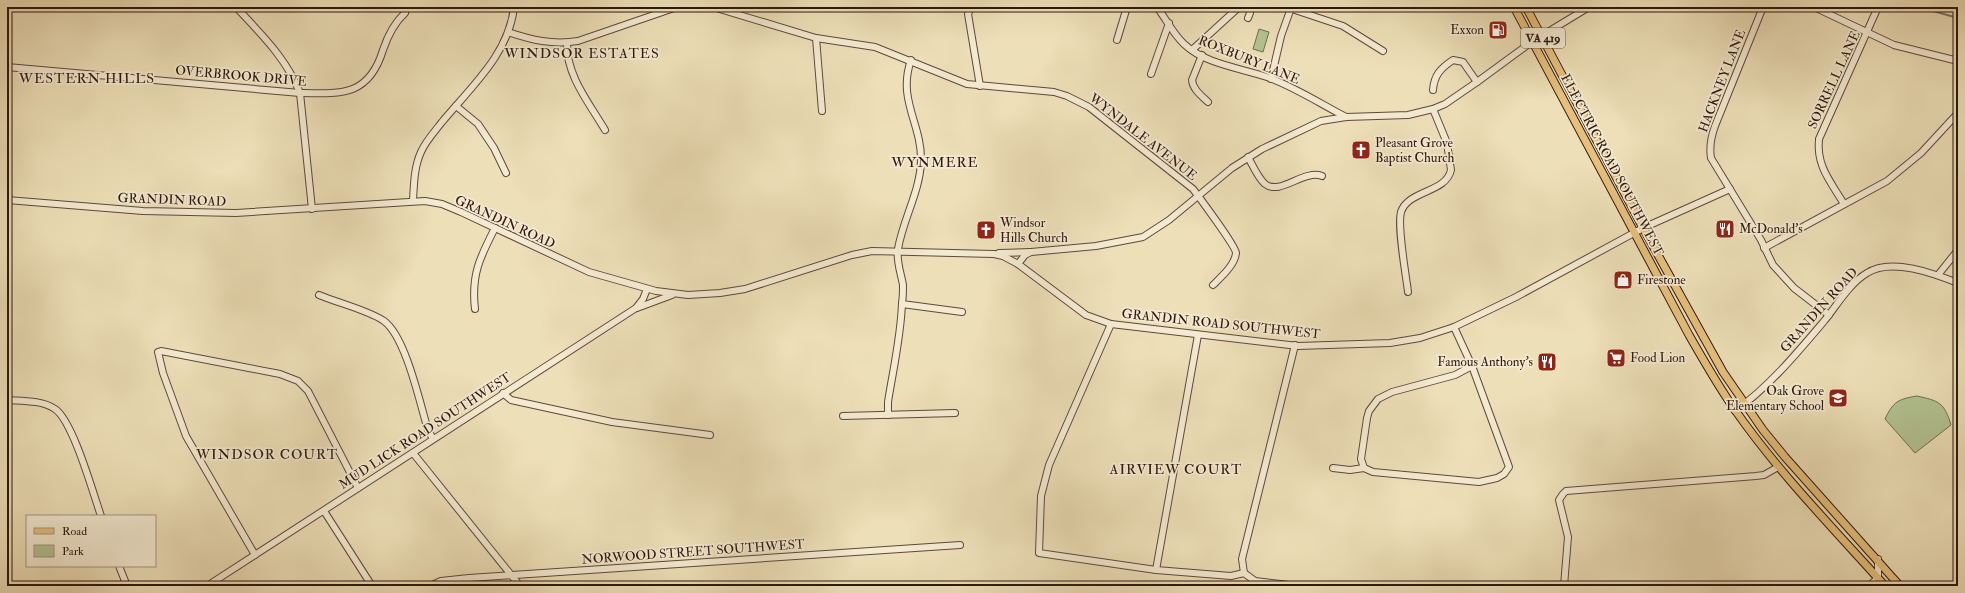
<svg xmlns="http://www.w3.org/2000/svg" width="1965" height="593" font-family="'IM FELL Double Pica',serif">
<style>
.green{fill:#b3c393;stroke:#706d51}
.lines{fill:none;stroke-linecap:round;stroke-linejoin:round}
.stream{stroke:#6f7b6d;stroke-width:2}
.minor-casing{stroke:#5e4939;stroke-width:8}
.major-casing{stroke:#2e170f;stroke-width:9}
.minor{stroke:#f3ead1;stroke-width:6}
.major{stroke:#e6c07c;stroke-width:7}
.labels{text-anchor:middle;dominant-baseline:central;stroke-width:3.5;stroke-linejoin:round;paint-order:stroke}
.shield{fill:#f3ead1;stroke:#695649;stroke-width:1}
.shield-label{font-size:12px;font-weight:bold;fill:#2e170f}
.poi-label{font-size:13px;fill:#2e170f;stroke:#f3ead1;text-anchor:start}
.street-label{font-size:13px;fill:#2e170f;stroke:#f3ead1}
.neighbourhood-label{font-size:14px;letter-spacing:1px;fill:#2e170f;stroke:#f3ead1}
</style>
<rect width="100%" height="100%" fill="#eddfb8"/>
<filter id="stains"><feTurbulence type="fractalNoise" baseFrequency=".005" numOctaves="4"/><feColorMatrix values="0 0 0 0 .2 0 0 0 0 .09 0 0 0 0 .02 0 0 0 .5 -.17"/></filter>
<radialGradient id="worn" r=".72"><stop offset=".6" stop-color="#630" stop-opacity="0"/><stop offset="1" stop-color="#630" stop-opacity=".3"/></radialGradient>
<g class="green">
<path d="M 1259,29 L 1269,32 L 1263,52 L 1253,49 Z"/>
<path d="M 1917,396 C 1939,401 1944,402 1951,425 L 1915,453 L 1885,419 C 1893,402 1898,399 1917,396 Z"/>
</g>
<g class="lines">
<path class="stream" d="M 1929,7 L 1933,11 L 1958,18"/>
<defs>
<g id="minor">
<path d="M 236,7 C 261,34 287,59 300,93 L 312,209"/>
<path d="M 713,7 L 816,38 L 875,47 L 967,84 L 1054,92 L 1067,96 L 1089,107 L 1193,189 C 1199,197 1236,247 1236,253 C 1235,265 1221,277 1213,285"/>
<path d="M 971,7 L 968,14 L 980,86"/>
<path d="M 1157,7 C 1166,19 1173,34 1184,44 C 1206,65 1242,68 1270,78 C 1296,88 1321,104 1346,117"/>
<path d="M 1248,7 L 1250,13 L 1248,18"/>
<path d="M 1286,7 L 1343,26 L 1383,51"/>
<path d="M 1763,7 L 1715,126 C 1711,137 1709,146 1711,158 L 1761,240 L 1773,265 L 1794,288 L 1829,315"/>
<path d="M 1814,7 L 1894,45 L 1958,61"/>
<path d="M 508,32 C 532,40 552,45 578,41 L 677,7"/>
<path d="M 816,38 L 822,111"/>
<path d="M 1117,40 L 1127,7"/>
<path d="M 567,43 C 566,75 589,103 605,130"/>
<path d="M 1192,50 L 1239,7"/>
<path d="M 1202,55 L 1192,80 C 1193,90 1202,96 1208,102"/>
<path d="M 7,67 L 300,93 C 342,94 369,96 383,50 C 388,35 394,23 405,13"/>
<path d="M 1151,74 L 1169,23"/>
<path d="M 1271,79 L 1281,36 L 1291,8"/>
<path d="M 1433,90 C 1434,75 1441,68 1453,60 L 1463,62 L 1477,82"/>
<path d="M 456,106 L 478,124 L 494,148 L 506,173"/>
<path d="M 1248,157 C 1253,166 1258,178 1265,184 C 1280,196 1304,169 1322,176"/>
<path d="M 7,200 L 143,211 L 236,213 L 425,201 L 442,204 L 461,212 L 589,272 L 656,291 L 688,295 L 720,293 L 745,289 L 852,255 L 872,251 L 994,254 L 1003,256 L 1018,264 L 1086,315 L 1111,324 L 1298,346 L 1390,343 L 1420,338 L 1454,327 L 1516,297 L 1643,228 L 1730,189"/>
<path d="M 413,200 C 414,185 414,167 421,152 C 425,142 435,131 442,122 C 471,87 509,54 514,7"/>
<path d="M 1844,204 C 1831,182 1816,166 1819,139 L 1878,7"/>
<path d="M 1764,248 L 1887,181 L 1921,153 L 1958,113"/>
<path d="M 999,253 L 1030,252"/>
<path d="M 1018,264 L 1025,255 L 1031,252 L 1096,246 L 1143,237 L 1169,220 L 1232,168 L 1262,149 L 1321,121 L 1346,117 L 1408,115 L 1433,109 L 1445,104 L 1477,82 L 1533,41 L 1589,7"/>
<path d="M 1938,275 L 1958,250"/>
<path d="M 1408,292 C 1406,275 1397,226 1401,212 C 1408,190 1446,193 1451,170 L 1447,143 L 1433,109"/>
<path d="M 319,295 C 338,303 368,310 384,321 C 406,337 420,404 428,430 L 433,439"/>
<path d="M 902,304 L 962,312"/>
<path d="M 637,308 L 672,295"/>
<path d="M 475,309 C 471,275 480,257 495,228"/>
<path d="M 1111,324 L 1049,465 L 1041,496 L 1039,553 L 1156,570 L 1231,576 L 1244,573 L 1255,581 L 1297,586"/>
<path d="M 503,393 L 511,400 L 612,422 L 710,435"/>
<path d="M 7,400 C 22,401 42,400 55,409 C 73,421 93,493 101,516"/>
<path d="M 1735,411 C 1769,387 1798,352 1825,320 C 1837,305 1850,283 1867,273 C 1891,257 1935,274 1958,283"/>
<path d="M 888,415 L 888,402 C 893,370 901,336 902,303 C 903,297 903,291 903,285 C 901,273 896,261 898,249 C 903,219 920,192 921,161 C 922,124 897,100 911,60"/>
<path d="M 843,416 L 955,413"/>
<path d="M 413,453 L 520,586"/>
<path d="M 1333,468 L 1350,470 L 1364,468 L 1373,472 L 1479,482 L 1497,478 L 1504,474 L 1509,467 L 1472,366 L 1454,327"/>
<path d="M 1364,468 L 1361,459 L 1367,418 L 1369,411 L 1378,399 L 1392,392 L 1455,375 L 1472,366"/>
<path d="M 324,511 L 372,586"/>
<path d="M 255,555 L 186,436 L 163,373 L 158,352 L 161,351 L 280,374 L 298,381 L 308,391 L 358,488"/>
<path d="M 119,566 L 127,586"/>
<path d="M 1156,570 L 1198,335"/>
<path d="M 1244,573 L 1242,559 L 1295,345"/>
<path d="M 207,586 L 636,308 L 643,299 L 647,289"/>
<path d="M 430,586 L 441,581 L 469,578 L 960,545"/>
<path d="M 1564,586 L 1568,537 L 1559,500 L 1563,494 L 1566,491 L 1756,476 L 1764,475 L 1778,467"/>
<path d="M 1869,586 L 1878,578 L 1878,559"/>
</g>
<g id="major">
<path d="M 1514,7 L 1689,335 C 1704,361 1718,386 1735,410 C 1779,473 1834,529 1885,586"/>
<path d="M 1526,7 L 1643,228 L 1723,372 L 1763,430 L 1785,457 L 1900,586"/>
</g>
</defs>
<use href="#minor" class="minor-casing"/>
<use href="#major" class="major-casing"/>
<use href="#minor" class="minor"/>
<use href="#major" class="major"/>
</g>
<defs>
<symbol id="fuel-square" viewBox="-11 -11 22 22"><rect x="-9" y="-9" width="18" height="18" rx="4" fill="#8f2418" stroke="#f3ead1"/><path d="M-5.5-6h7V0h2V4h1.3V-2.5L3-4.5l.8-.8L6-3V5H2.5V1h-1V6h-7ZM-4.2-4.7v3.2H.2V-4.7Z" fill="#fff"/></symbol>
<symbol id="church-square" viewBox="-11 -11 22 22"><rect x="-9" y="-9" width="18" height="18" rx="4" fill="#8f2418" stroke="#f3ead1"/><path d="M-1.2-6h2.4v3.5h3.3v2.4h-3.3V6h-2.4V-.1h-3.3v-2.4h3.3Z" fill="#fff"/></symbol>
<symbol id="restaurant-square" viewBox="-11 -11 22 22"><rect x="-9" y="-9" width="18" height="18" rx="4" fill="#8f2418" stroke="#f3ead1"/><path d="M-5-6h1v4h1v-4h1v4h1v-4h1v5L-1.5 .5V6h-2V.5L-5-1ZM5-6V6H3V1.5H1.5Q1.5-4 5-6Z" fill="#fff"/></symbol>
<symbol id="shop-square" viewBox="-11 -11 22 22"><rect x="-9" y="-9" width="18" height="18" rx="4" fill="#8f2418" stroke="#f3ead1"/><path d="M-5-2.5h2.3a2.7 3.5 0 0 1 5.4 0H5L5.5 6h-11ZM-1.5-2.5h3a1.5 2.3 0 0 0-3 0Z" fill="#fff"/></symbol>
<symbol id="supermarket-square" viewBox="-11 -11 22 22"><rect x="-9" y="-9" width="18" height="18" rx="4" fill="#8f2418" stroke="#f3ead1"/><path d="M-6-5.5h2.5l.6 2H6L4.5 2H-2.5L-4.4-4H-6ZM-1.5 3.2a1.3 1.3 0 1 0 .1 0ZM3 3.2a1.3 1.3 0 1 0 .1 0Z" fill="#fff"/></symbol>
<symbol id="school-square" viewBox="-11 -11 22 22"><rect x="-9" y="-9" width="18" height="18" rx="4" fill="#8f2418" stroke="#f3ead1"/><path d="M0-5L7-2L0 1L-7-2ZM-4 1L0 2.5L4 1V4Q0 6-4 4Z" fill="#fff"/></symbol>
</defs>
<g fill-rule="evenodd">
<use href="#fuel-square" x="1487" y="19" width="22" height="22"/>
<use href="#church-square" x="1350" y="139" width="22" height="22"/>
<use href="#restaurant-square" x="1714" y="218" width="22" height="22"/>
<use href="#church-square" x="975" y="219" width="22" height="22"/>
<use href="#shop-square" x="1612" y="269" width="22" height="22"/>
<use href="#supermarket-square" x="1605" y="347" width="22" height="22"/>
<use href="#restaurant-square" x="1536" y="351" width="22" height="22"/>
<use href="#school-square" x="1827" y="387" width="22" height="22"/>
</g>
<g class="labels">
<rect class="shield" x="1521" y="28" width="44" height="20" rx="3"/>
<g class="shield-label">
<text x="1543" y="38">VA 419</text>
</g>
<g class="poi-label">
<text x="1484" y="30" text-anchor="end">Exxon</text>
<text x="1375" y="143">Pleasant Grove<tspan x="1375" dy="15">Baptist Church</tspan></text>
<text x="1000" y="223">Windsor<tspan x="1000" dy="15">Hills Church</tspan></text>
<text x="1739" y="229">McDonald's</text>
<text x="1637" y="280">Firestone</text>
<text x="1630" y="358">Food Lion</text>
<text x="1533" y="362" text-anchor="end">Famous Anthony's</text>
<text x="1824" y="391" text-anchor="end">Oak Grove<tspan x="1824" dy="15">Elementary School</tspan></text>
</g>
<g class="street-label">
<text transform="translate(1249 60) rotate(22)">ROXBURY LANE</text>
<text transform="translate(241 76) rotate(5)">OVERBROOK DRIVE</text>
<text transform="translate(1834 80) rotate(-65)">SORRELL LANE</text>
<text transform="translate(1722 81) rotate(-69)">HACKNEY LANE</text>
<text transform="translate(1143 137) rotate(38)">WYNDALE AVENUE</text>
<text transform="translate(1612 165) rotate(62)">ELECTRIC ROAD SOUTHWEST</text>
<text transform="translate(172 200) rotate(2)">GRANDIN ROAD</text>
<text transform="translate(505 222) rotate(25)">GRANDIN ROAD</text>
<text transform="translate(1819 310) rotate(-48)">GRANDIN ROAD</text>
<text transform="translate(1221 324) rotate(6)">GRANDIN ROAD SOUTHWEST</text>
<text transform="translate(425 431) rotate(-33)">MUD LICK ROAD SOUTHWEST</text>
<text transform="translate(693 552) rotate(-4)">NORWOOD STREET SOUTHWEST</text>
</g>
<g class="neighbourhood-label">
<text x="582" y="53">WINDSOR ESTATES</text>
<text x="87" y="78">WESTERN HILLS</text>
<text x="935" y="162">WYNMERE</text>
<text x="267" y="454">WINDSOR COURT</text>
<text x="1176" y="469">AIRVIEW COURT</text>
</g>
</g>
<rect width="1965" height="593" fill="none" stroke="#eddfb8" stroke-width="24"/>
<rect x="8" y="8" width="1949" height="577" fill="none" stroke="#2e170f" stroke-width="2"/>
<rect x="12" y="12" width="1941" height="569" fill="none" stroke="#2e170f"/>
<rect x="26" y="515" width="130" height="52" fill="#f3ead1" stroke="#a49683"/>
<rect x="34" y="528" width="20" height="6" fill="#e6c07c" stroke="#a49683"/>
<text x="62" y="535" font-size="12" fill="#2e170f">Road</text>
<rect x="34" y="545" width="20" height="12" fill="#b3c393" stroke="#a49683"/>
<text x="62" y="555" font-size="12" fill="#2e170f">Park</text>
<rect width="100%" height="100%" filter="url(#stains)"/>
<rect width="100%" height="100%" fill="url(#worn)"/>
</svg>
